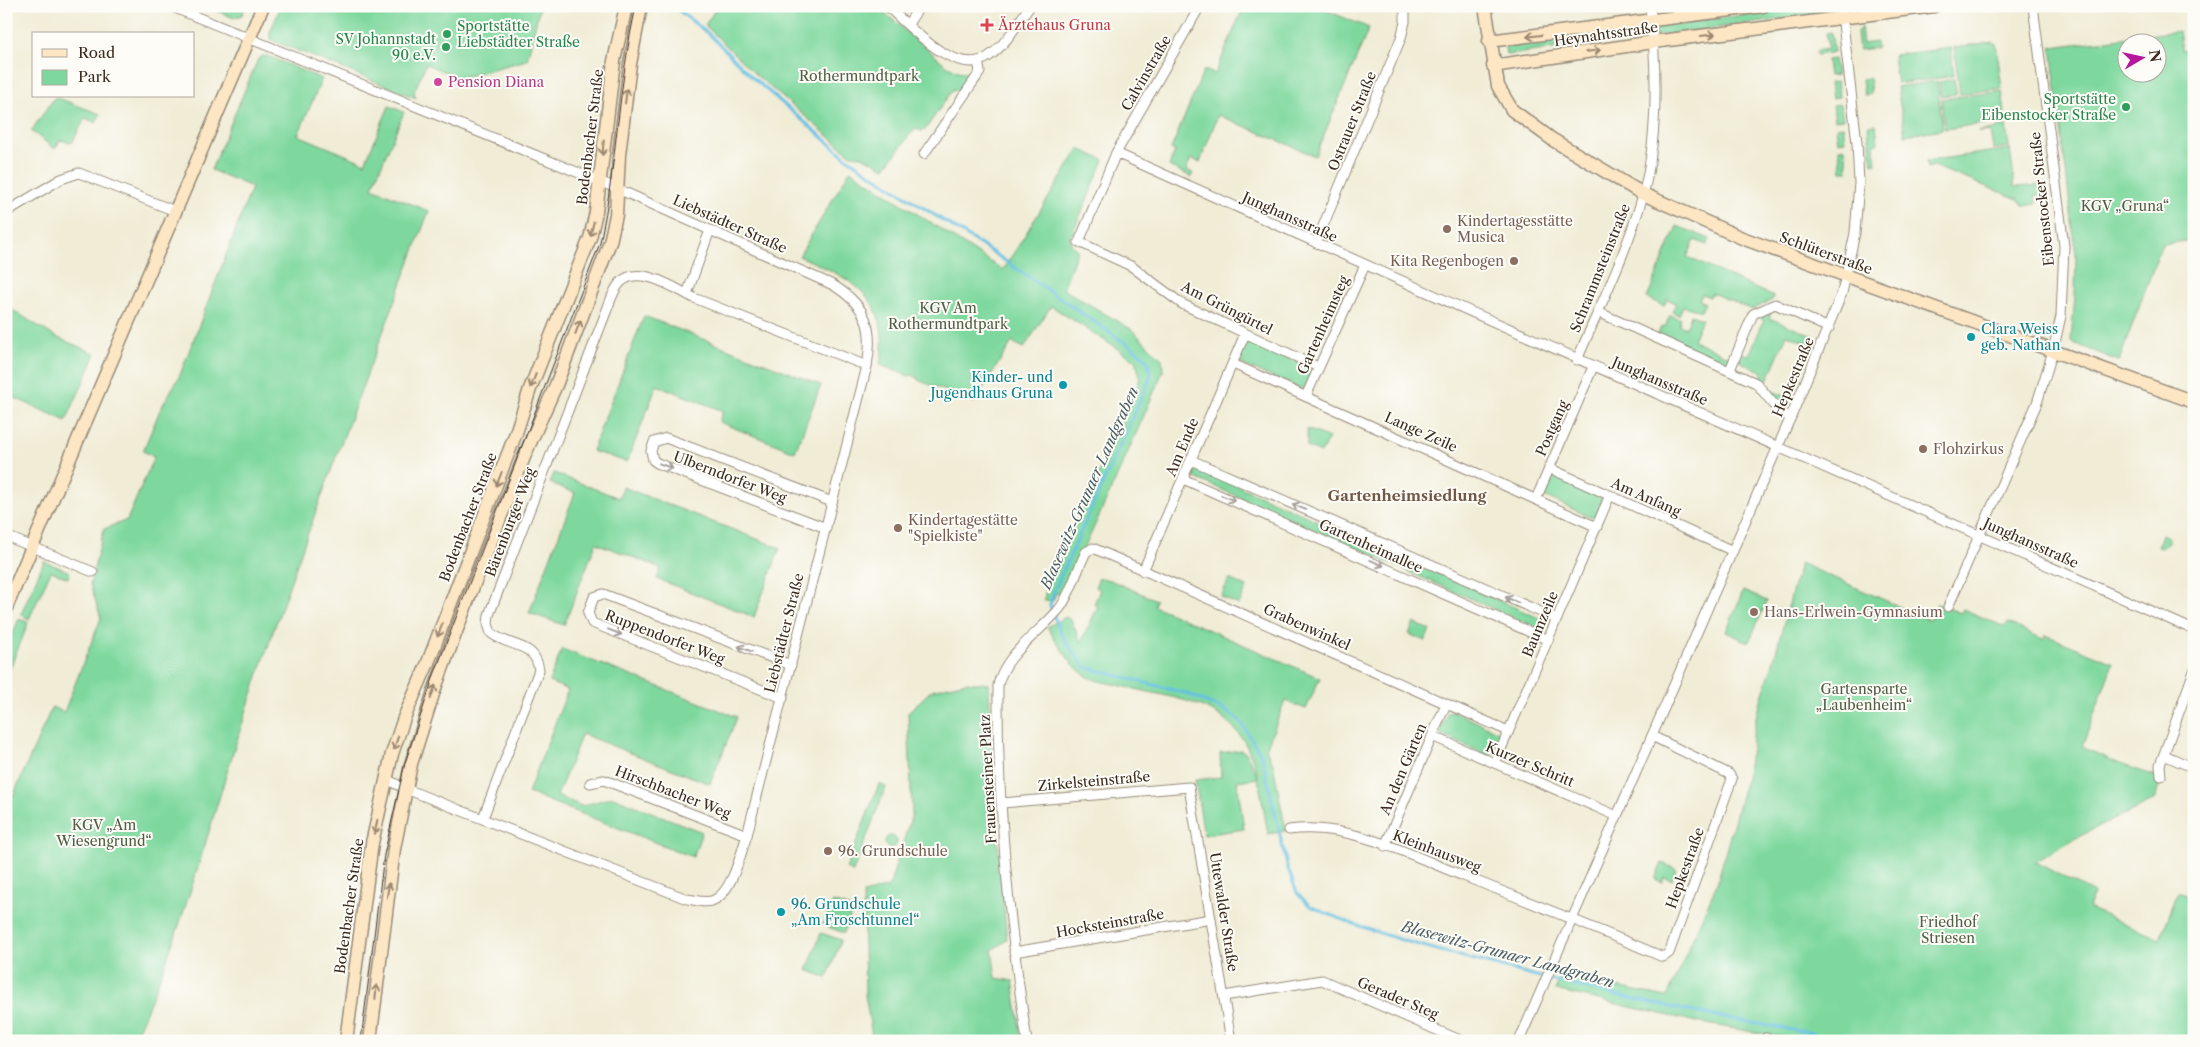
<svg xmlns="http://www.w3.org/2000/svg" width="2200" height="1047" font-family="'Libre Caslon Text',serif">
<style>
.green{fill:#7ed89e;stroke:#5c815e;fill-rule:evenodd}
.lines{fill:none;stroke-linecap:round;stroke-linejoin:round}
.stream{stroke:#65bfe3;stroke-width:3}
.street-casing{stroke:#968b7a;stroke-width:11}
.secondary-casing{stroke:#968b7a;stroke-width:15}
.street{stroke:#fff;stroke-width:9}
.secondary{stroke:#fce6c4;stroke-width:12}
.tram{stroke:#3b2a1e;stroke-width:1}
.oneway{stroke:#9c8871}
.oneway2{stroke:#a79f9a}
.health-dot{fill:#e0444e;stroke:#fdfcf7;stroke-width:2}
.leisure-dot{fill:#2e9e5b;stroke:#fdfcf7;stroke-width:2}
.hotel-dot{fill:#d1479c;stroke:#fdfcf7;stroke-width:2}
.education-dot{fill:#8d6e63;stroke:#fdfcf7;stroke-width:2}
.culture-dot{fill:#0f9aa8;stroke:#fdfcf7;stroke-width:2}
.labels{text-anchor:middle;dominant-baseline:central;stroke-width:4;stroke-linejoin:round;paint-order:stroke}
.health-label{font-size:14px;fill:#be3a42;stroke:#fdfcf7;text-anchor:start}
.leisure-label{font-size:14px;fill:#27864d;stroke:#fdfcf7;text-anchor:end}
.street-label{font-size:14px;fill:#3b2a1e;stroke:#fdfcf7}
.park-label{font-size:14px;fill:#4f5e44;stroke:#fdfcf7}
.hotel-label{font-size:14px;fill:#b23c85;stroke:#fdfcf7;text-anchor:start}
.education-label{font-size:14px;fill:#785e54;stroke:#fdfcf7;text-anchor:start}
.culture-label{font-size:14px;fill:#0d838f;stroke:#fdfcf7;text-anchor:start}
.water-label{font-size:15px;font-style:italic;fill:#4a5e63;stroke:#fdfcf7}
.neighbourhood-label{font-size:15px;font-weight:bold;fill:#725746;stroke:#fdfcf7}
</style>
<rect width="100%" height="100%" fill="#fdfcf7"/>
<filter id="ink" filterUnits="userSpaceOnUse"><feTurbulence type="fractalNoise" baseFrequency=".02" numOctaves="2"/><feDisplacementMap in="SourceGraphic" scale="10" xChannelSelector="R" yChannelSelector="G"/><feConvolveMatrix kernelMatrix="1 2 1 2 8 2 1 2 1" color-interpolation-filters="sRGB"/></filter>
<filter id="wash" filterUnits="userSpaceOnUse"><feTurbulence type="fractalNoise" baseFrequency=".0096" numOctaves="4" result="noise"/><feDisplacementMap in="SourceGraphic" scale="20" xChannelSelector="R" yChannelSelector="G"/><feGaussianBlur stdDeviation="1.12" result="paint"/><feColorMatrix in="noise" values="0 0 0 0 0 0 0 0 0 0 0 0 0 0 0 0 0 1.4 0 .05"/><feComposite in="paint" operator="in"/></filter>
<g filter="url(#wash)">
<rect width="100%" height="100%" fill="#f0ecd6"/>
<g class="green">
<path d="M 204,6 L 246,6 L 242,15 L 234,18 Z"/>
<path d="M 281,6 L 540,6 L 527,60 L 459,78 L 426,64 L 414,92 L 416,98 L 274,41 L 270,38 L 270,32 Z"/>
<path d="M 718,6 L 877,6 L 946,65 L 958,71 L 975,74 L 962,94 L 953,89 L 925,130 L 921,131 L 915,128 L 885,168 L 862,156 L 851,155 L 756,75 L 705,25 Z"/>
<path d="M 1244,6 L 1316,6 L 1369,28 L 1315,156 L 1218,115 L 1200,162 L 1191,159 L 1186,170 L 1193,173 L 1191,177 L 1169,166 L 1175,151 L 1171,149 L 1204,70 L 1215,74 Z"/>
<path d="M 1814,6 L 1886,6 L 1506,55 L 1505,46 Z"/>
<path d="M 1861,27 L 1863,44 L 1876,42 L 1877,48 L 1859,50 L 1857,32 Z"/>
<path d="M 2179,31 L 2182,50 L 2194,50 L 2194,240 L 2162,244 L 2119,361 L 2071,342 L 2075,296 L 2076,255 L 2051,47 ZM 2128,42 L 2158,42 L 2158,72 L 2128,72 Z"/>
<path d="M 1831,32 L 1834,52 L 1817,55 L 1816,51 L 1828,49 L 1826,33 Z"/>
<path d="M 1993,42 L 1996,44 L 2002,88 L 1960,94 L 1954,47 Z"/>
<path d="M 1951,48 L 1954,76 L 1897,84 L 1893,55 Z"/>
<path d="M 263,56 L 268,56 L 322,79 L 298,135 L 365,163 L 389,106 L 404,112 L 372,188 L 429,211 C 367,375 303,539 248,706 C 211,818 183,934 133,1041 L 6,1041 L 6,812 L 52,707 L 64,712 L 101,618 L 90,584 L 104,529 L 127,520 L 154,457 L 143,451 L 160,410 L 180,375 L 252,187 L 211,170 L 258,59 Z"/>
<path d="M 1834,59 L 1837,75 L 1829,76 L 1827,60 Z"/>
<path d="M 1869,78 L 1871,94 L 1864,95 L 1862,79 Z"/>
<path d="M 1954,79 L 1957,94 L 1941,96 L 1939,82 Z"/>
<path d="M 1937,81 L 1943,129 L 1905,135 L 1897,87 Z"/>
<path d="M 1837,82 L 1839,97 L 1832,98 L 1830,83 Z"/>
<path d="M 2002,91 L 2005,113 L 1996,122 L 1945,129 L 1941,99 Z"/>
<path d="M 55,97 L 100,114 L 96,123 L 85,118 L 72,143 L 60,140 L 55,149 L 31,131 Z"/>
<path d="M 1840,104 L 1843,119 L 1835,120 L 1833,105 Z"/>
<path d="M 1876,124 L 1878,143 L 1874,144 L 1876,163 L 1872,164 L 1868,125 Z"/>
<path d="M 1843,126 L 1845,141 L 1838,142 L 1836,127 Z"/>
<path d="M 2006,126 L 2009,147 L 1993,149 L 1990,131 L 1979,132 Z"/>
<path d="M 1845,148 L 1848,171 L 1841,171 L 1839,149 Z"/>
<path d="M 1079,149 L 1104,160 L 1070,239 L 1072,246 L 1078,249 L 1063,289 L 1131,329 L 1162,359 L 1163,371 C 1131,446 1098,521 1062,594 L 1056,593 L 1053,601 L 1044,600 L 1047,584 L 1137,389 L 1140,376 L 1135,360 L 1051,306 L 1024,348 L 1012,342 L 974,402 L 918,380 L 918,378 L 912,375 L 909,376 L 880,365 C 892,298 854,280 799,256 L 850,170 L 1003,270 Z"/>
<path d="M 2010,149 L 2015,187 L 2042,185 L 2044,194 L 2035,196 L 2037,204 L 2024,206 L 2018,199 L 1933,166 L 1927,168 L 1926,161 Z"/>
<path d="M 1677,226 L 1710,239 L 1707,245 L 1695,240 L 1687,257 L 1774,297 L 1772,300 L 1752,310 L 1712,293 L 1710,297 L 1702,294 L 1699,300 L 1705,303 L 1701,311 L 1683,306 L 1679,315 L 1672,312 L 1676,303 L 1667,299 L 1664,306 L 1647,298 Z"/>
<path d="M 6,306 L 54,336 L 96,354 L 66,421 L 6,394 Z"/>
<path d="M 1772,309 L 1769,318 L 1814,336 L 1811,344 L 1787,335 L 1764,387 L 1780,394 L 1789,394 L 1782,411 L 1759,382 L 1763,372 L 1739,361 L 1742,353 L 1749,355 L 1764,320 L 1758,317 L 1760,315 Z"/>
<path d="M 1670,315 L 1681,319 L 1679,325 L 1686,328 L 1691,315 L 1702,319 L 1693,340 L 1730,357 L 1734,350 L 1729,363 L 1724,364 L 1658,335 L 1661,326 L 1665,327 Z"/>
<path d="M 644,316 L 821,385 L 795,452 L 719,422 L 723,411 L 657,385 L 627,462 L 592,451 Z"/>
<path d="M 1248,340 L 1310,368 L 1311,373 L 1304,388 L 1299,389 L 1241,364 L 1239,356 Z"/>
<path d="M 1307,429 L 1329,438 L 1321,453 L 1307,447 Z"/>
<path d="M 1197,468 L 1548,622 L 1544,631 L 1193,477 Z"/>
<path d="M 554,473 L 619,498 L 623,487 L 780,548 L 754,617 L 657,579 L 661,568 L 596,543 L 564,625 L 529,613 L 575,493 L 550,483 Z"/>
<path d="M 1554,475 L 1601,496 C 1602,503 1598,514 1592,518 L 1544,496 L 1543,492 L 1550,477 Z"/>
<path d="M 2162,534 L 2169,538 L 2169,543 L 2162,547 L 2158,546 Z"/>
<path d="M 44,561 L 70,572 L 68,578 L 51,571 L 29,619 L 21,614 Z"/>
<path d="M 1800,563 L 1930,620 L 1937,604 L 1961,613 L 1963,609 L 2005,627 L 2008,623 L 2043,639 L 2046,635 L 2113,663 L 2082,747 L 2120,764 L 2162,778 L 2154,800 L 2074,839 L 2035,862 L 2094,893 L 2088,908 L 2160,939 L 2178,892 L 2194,898 L 2194,1041 L 1805,1041 L 1701,1023 L 1555,990 L 1561,976 L 1667,997 L 1716,886 L 1746,778 L 1757,712 L 1773,663 Z"/>
<path d="M 1099,578 L 1110,580 L 1156,600 L 1154,606 L 1320,678 L 1306,709 L 1285,701 L 1266,749 L 1273,764 L 1286,831 L 1268,834 L 1258,778 L 1237,781 L 1244,829 L 1204,835 L 1195,780 L 1221,777 L 1220,753 L 1241,750 L 1246,753 L 1258,777 C 1239,701 1188,702 1122,686 C 1111,683 1095,682 1085,675 C 1069,664 1058,643 1047,627 L 1066,617 L 1071,620 L 1081,642 L 1098,606 L 1094,604 L 1100,590 L 1095,587 Z"/>
<path d="M 1229,579 L 1247,587 L 1239,605 L 1221,597 Z"/>
<path d="M 1743,591 L 1767,601 L 1749,642 L 1726,632 Z"/>
<path d="M 19,619 L 28,622 L 26,629 L 8,673 L 6,649 Z"/>
<path d="M 1414,623 L 1430,630 L 1425,641 L 1409,634 Z"/>
<path d="M 562,649 L 737,717 L 710,784 L 582,734 L 557,796 L 582,806 L 613,797 L 702,832 L 693,857 L 528,793 L 568,690 L 549,682 Z"/>
<path d="M 966,682 L 989,684 L 994,804 L 1007,940 L 992,950 L 996,978 L 1013,981 L 1022,1041 L 873,1041 L 865,995 L 863,894 L 889,887 L 912,814 L 908,712 L 932,690 Z"/>
<path d="M 1452,711 L 1499,732 L 1501,735 L 1494,753 L 1489,756 L 1441,735 L 1440,731 L 1448,712 Z"/>
<path d="M 879,784 L 886,787 L 853,872 L 846,869 Z"/>
<circle cx="891" cy="842" r="6"/>
<path d="M 1662,863 L 1676,869 L 1672,880 L 1664,877 L 1662,882 L 1655,879 Z"/>
<path d="M 833,902 L 853,909 L 844,933 L 823,925 Z"/>
<path d="M 821,933 L 841,940 L 827,978 L 807,970 Z"/>
</g>
<g class="lines">
<path class="stream" d="M 673,6 L 710,35 L 753,78 L 848,159 L 998,256 L 1143,355 L 1148,362 L 1151,376 L 1054,591 L 1050,605 L 1056,622 L 1066,642 L 1085,667 L 1185,693 L 1223,709 L 1240,721 L 1262,756 L 1287,866 L 1297,893 L 1310,906 C 1366,932 1428,948 1487,963 C 1594,992 1703,1016 1813,1033 L 1827,1041"/>
</g>
</g>
<g filter="url(#ink)">
<g class="lines">
<defs>
<g id="street">
<path d="M 170,6 L 611,186 L 833,285 C 867,306 874,328 867,366 L 747,835 C 741,853 732,892 714,900 C 706,904 696,900 687,899 L 406,789 L 386,779"/>
<path d="M 887,6 C 909,26 956,78 988,57 C 1006,45 1017,24 1030,6"/>
<path d="M 1200,6 L 1116,153 L 1079,242 L 1131,266 L 1182,304 L 1318,367"/>
<path d="M 908,24 L 920,6"/>
<path d="M 1116,153 C 1474,315 1834,471 2194,630"/>
<path d="M 924,154 L 980,72 L 978,61"/>
<path d="M 6,212 L 61,179 L 79,173 L 175,211"/>
<path d="M 1316,243 L 1401,38 L 1405,22 L 1405,6"/>
<path d="M 687,294 L 710,230"/>
<path d="M 1598,312 L 1756,383 L 1781,413 L 1791,417"/>
<path d="M 1577,360 C 1600,306 1627,252 1643,195 C 1659,135 1657,68 1650,6"/>
<path d="M 1233,364 L 1597,527"/>
<path d="M 1730,370 L 1753,314 L 1775,304 L 1829,328"/>
<path d="M 1306,396 L 1365,265"/>
<path d="M 1191,460 L 1557,619"/>
<path d="M 1549,468 L 1733,551"/>
<path d="M 1183,479 L 1548,640"/>
<path d="M 1536,499 L 1593,367"/>
<path d="M 826,528 L 657,463 L 653,460 L 651,451 L 654,442 L 666,438 L 832,502"/>
<path d="M 6,536 L 93,572"/>
<path d="M 1143,571 L 1245,334"/>
<path d="M 1948,607 L 2037,403 L 2053,351 L 2061,316 L 2064,246 L 2033,6"/>
<path d="M 783,698 L 592,623 L 588,613 L 594,597 L 603,594 L 791,665"/>
<path d="M 1432,736 L 1617,816"/>
<path d="M 2164,755 L 2194,768"/>
<path d="M 1495,763 L 1610,495"/>
<path d="M 2161,776 L 2160,765 L 2194,671"/>
<path d="M 590,783 L 604,780 L 747,835"/>
<path d="M 1002,803 L 1189,787 L 1231,1041"/>
<path d="M 483,818 L 539,670 C 535,641 509,648 491,633 L 488,624 L 489,615 L 608,307 C 611,299 614,289 620,283 C 638,263 676,289 694,298 L 867,366"/>
<path d="M 1289,830 C 1350,822 1410,855 1466,877 C 1532,903 1598,929 1663,957 L 1669,953 L 1732,779 L 1729,774 L 1652,736"/>
<path d="M 1385,846 L 1446,704"/>
<path d="M 1014,952 L 1211,919"/>
<path d="M 1224,996 L 1322,980 L 1462,1041"/>
<path d="M 1027,1041 C 1009,924 997,804 998,685 C 1005,653 1040,633 1060,608 C 1071,593 1077,570 1086,552 L 1093,548 L 1508,731"/>
<path d="M 1519,1041 L 1793,412 L 1842,293 L 1855,233 L 1859,183 L 1857,143 L 1841,6"/>
<path d="M 1764,1041 L 1766,1038"/>
</g>
<g id="secondary">
<path d="M 1485,6 L 1498,86 L 1512,110 L 1553,140 L 1643,194 L 1742,238 L 2194,402"/>
<path d="M 1489,41 L 1763,6"/>
<path d="M 1493,66 L 1653,42 L 1934,6"/>
<path d="M 6,608 L 263,6"/>
<path d="M 346,1041 L 372,843 L 392,754 L 404,718 L 427,665 L 516,433 L 530,389 L 590,238 L 596,212 L 614,61 L 626,6"/>
<path d="M 370,1041 L 394,849 L 411,764 L 434,691 L 469,597 L 526,452 L 556,385 L 610,242 L 616,215 L 619,155 L 630,64 L 641,6"/>
</g>
</defs>
<use href="#street" class="street-casing"/>
<use href="#secondary" class="secondary-casing"/>
<use href="#street" class="street"/>
<use href="#secondary" class="secondary"/>
<path class="tram" d="M 361,1041 L 384,855 L 405,763 L 434,675 L 600,243 C 617,165 618,84 636,6"/>
</g>
<defs><path id="oneway-shaft" d="M-6 0H5M1.5-3L5.5 0L1.5 3" fill="none" stroke-width="1.6" stroke-linecap="round" stroke-linejoin="round" transform="scale(1.25)"/></defs>
<g class="oneway">
<use href="#oneway-shaft" transform="translate(1708 35) rotate(-7)"/>
<use href="#oneway-shaft" transform="translate(1534 36) rotate(173)"/>
<use href="#oneway-shaft" transform="translate(1593 51) rotate(-8)"/>
<use href="#oneway-shaft" transform="translate(626 96) rotate(-83)"/>
<use href="#oneway-shaft" transform="translate(603 148) rotate(96)"/>
<use href="#oneway-shaft" transform="translate(592 229) rotate(103)"/>
<use href="#oneway-shaft" transform="translate(578 327) rotate(-69)"/>
<use href="#oneway-shaft" transform="translate(533 381) rotate(112)"/>
<use href="#oneway-shaft" transform="translate(499 479) rotate(111)"/>
<use href="#oneway-shaft" transform="translate(440 630) rotate(111)"/>
<use href="#oneway-shaft" transform="translate(433 692) rotate(-71)"/>
<use href="#oneway-shaft" transform="translate(396 743) rotate(108)"/>
<use href="#oneway-shaft" transform="translate(376 827) rotate(101)"/>
<use href="#oneway-shaft" transform="translate(388 890) rotate(-82)"/>
<use href="#oneway-shaft" transform="translate(376 992) rotate(-84)"/>
</g>
<g class="oneway2">
<use href="#oneway-shaft" transform="translate(666 466) rotate(21)"/>
<use href="#oneway-shaft" transform="translate(1228 498) rotate(23)"/>
<use href="#oneway-shaft" transform="translate(1299 507) rotate(-157)"/>
<use href="#oneway-shaft" transform="translate(1377 563) rotate(24)"/>
<use href="#oneway-shaft" transform="translate(1512 600) rotate(-156)"/>
<use href="#oneway-shaft" transform="translate(615 632) rotate(21)"/>
<use href="#oneway-shaft" transform="translate(745 649) rotate(-159)"/>
</g>
</g>
<path class="health-dot" d="M984.5 17.5h5v5h5v5h-5v5h-5v-5h-5v-5h5z"/>
<g class="leisure-dot">
<circle cx="447" cy="34" r="5"/>
<circle cx="446" cy="47" r="5"/>
<circle cx="2126" cy="107" r="5"/>
</g>
<circle class="hotel-dot" cx="438" cy="82" r="5"/>
<g class="education-dot">
<circle cx="1447" cy="229" r="5"/>
<circle cx="1514" cy="261" r="5"/>
<circle cx="1923" cy="449" r="5"/>
<circle cx="898" cy="528" r="5"/>
<circle cx="1754" cy="612" r="5"/>
<circle cx="828" cy="851" r="5"/>
</g>
<g class="culture-dot">
<circle cx="1971" cy="337" r="5"/>
<circle cx="1063" cy="385" r="5"/>
<circle cx="781" cy="912" r="5"/>
</g>
<g class="labels">
<g class="health-label">
<text x="998" y="25">Ärztehaus Gruna</text>
</g>
<g class="leisure-label">
<text x="457" y="26" text-anchor="start">Sportstätte<tspan x="457" dy="16">Liebstädter Straße</tspan></text>
<text x="436" y="39">SV Johannstadt<tspan x="436" dy="16">90 e.V.</tspan></text>
<text x="2116" y="99">Sportstätte<tspan x="2116" dy="16">Eibenstocker Straße</tspan></text>
</g>
<g class="street-label">
<text transform="translate(1606 34) rotate(-8)">Heynahtsstraße</text>
<text transform="translate(1146 73) rotate(-60)">Calvinstraße</text>
<text transform="translate(1352 121) rotate(-68)">Ostrauer Straße</text>
<text transform="translate(590 137) rotate(-83)">Bodenbacher Straße</text>
<text transform="translate(2042 199) rotate(-96)">Eibenstocker Straße</text>
<text transform="translate(1290 217) rotate(24)">Junghansstraße</text>
<text transform="translate(730 224) rotate(24)">Liebstädter Straße</text>
<text transform="translate(1826 253) rotate(20)">Schlüterstraße</text>
<text transform="translate(1600 268) rotate(-68)">Schrammsteinstraße</text>
<text transform="translate(1227 308) rotate(27)">Am Grüngürtel</text>
<text transform="translate(1323 325) rotate(-66)">Gartenheimsteg</text>
<text transform="translate(1793 377) rotate(-67)">Hepkestraße</text>
<text transform="translate(1660 381) rotate(23)">Junghansstraße</text>
<text transform="translate(1552 428) rotate(-66)">Postgang</text>
<text transform="translate(1421 432) rotate(24)">Lange Zeile</text>
<text transform="translate(1182 447) rotate(-67)">Am Ende</text>
<text transform="translate(730 477) rotate(21)">Ulberndorfer Weg</text>
<text transform="translate(1646 497) rotate(24)">Am Anfang</text>
<text transform="translate(468 517) rotate(-69)">Bodenbacher Straße</text>
<text transform="translate(510 522) rotate(-69)">Bärenburger Weg</text>
<text transform="translate(2031 543) rotate(24)">Junghansstraße</text>
<text transform="translate(1371 546) rotate(24)">Gartenheimallee</text>
<text transform="translate(1540 624) rotate(-67)">Baumzeile</text>
<text transform="translate(1307 627) rotate(24)">Grabenwinkel</text>
<text transform="translate(784 633) rotate(-76)">Liebstädter Straße</text>
<text transform="translate(665 637) rotate(21)">Ruppendorfer Weg</text>
<text transform="translate(1530 764) rotate(23)">Kurzer Schritt</text>
<text transform="translate(1403 769) rotate(-67)">An den Gärten</text>
<text transform="translate(988 779) rotate(-93)">Frauensteiner Platz</text>
<text transform="translate(1094 781) rotate(-5)">Zirkelsteinstraße</text>
<text transform="translate(673 792) rotate(21)">Hirschbacher Weg</text>
<text transform="translate(1437 851) rotate(21)">Kleinhausweg</text>
<text transform="translate(1685 868) rotate(-70)">Hepkestraße</text>
<text transform="translate(349 906) rotate(-82)">Bodenbacher Straße</text>
<text transform="translate(1224 912) rotate(81)">Uttewalder Straße</text>
<text transform="translate(1110 923) rotate(-10)">Hocksteinstraße</text>
<text transform="translate(1398 998) rotate(23)">Gerader Steg</text>
</g>
<g class="park-label">
<text x="859" y="76">Rothermundtpark</text>
<text x="2125" y="206">KGV „Gruna“</text>
<text x="948" y="308">KGV Am<tspan x="948" dy="16">Rothermundtpark</tspan></text>
<text x="1864" y="689">Gartensparte<tspan x="1864" dy="16">„Laubenheim“</tspan></text>
<text x="104" y="825">KGV „Am<tspan x="104" dy="16">Wiesengrund“</tspan></text>
<text x="1948" y="922">Friedhof<tspan x="1948" dy="16">Striesen</tspan></text>
</g>
<g class="hotel-label">
<text x="448" y="82">Pension Diana</text>
</g>
<g class="education-label">
<text x="1457" y="221">Kindertagesstätte<tspan x="1457" dy="16">Musica</tspan></text>
<text x="1504" y="261" text-anchor="end">Kita Regenbogen</text>
<text x="1933" y="449">Flohzirkus</text>
<text x="908" y="520">Kindertagestätte<tspan x="908" dy="16">"Spielkiste"</tspan></text>
<text x="1764" y="612">Hans-Erlwein-Gymnasium</text>
<text x="838" y="851">96. Grundschule</text>
</g>
<g class="culture-label">
<text x="1981" y="329">Clara Weiss<tspan x="1981" dy="16">geb. Nathan</tspan></text>
<text x="1053" y="377" text-anchor="end">Kinder- und<tspan x="1053" dy="16">Jugendhaus Gruna</tspan></text>
<text x="791" y="904">96. Grundschule<tspan x="791" dy="16">„Am Froschtunnel“</tspan></text>
</g>
<g class="water-label">
<text transform="translate(1089 488) rotate(-66)">Blasewitz‐Grunaer Landgraben</text>
<text transform="translate(1508 954) rotate(15)">Blasewitz‐Grunaer Landgraben</text>
</g>
<g class="neighbourhood-label">
<text x="1407" y="495">Gartenheimsiedlung</text>
</g>
</g>
<rect width="2200" height="1047" fill="none" stroke="#fdfcf7" stroke-width="25"/>
<rect x="32" y="32" width="162" height="65" fill="#fdfcf7" stroke="#afa8a0"/>
<rect x="42" y="49" width="25" height="8" fill="#fce6c4" stroke="#afa8a0"/>
<text x="78" y="58" font-size="15" fill="#3b2a1e">Road</text>
<rect x="42" y="70" width="25" height="15" fill="#7ed89e" stroke="#afa8a0"/>
<text x="78" y="82" font-size="15" fill="#3b2a1e">Park</text>
<g transform="translate(2142 58) rotate(81)"><circle r="24" fill="#fdfcf7" stroke="#afa8a0"/>
<path d="M0-4L9 19L0 12L-9 19Z" fill="#b5179e"/>
<text y="-8" font-size="14" font-weight="bold" text-anchor="middle" fill="#3b2a1e">N</text>
</g>
</svg>
